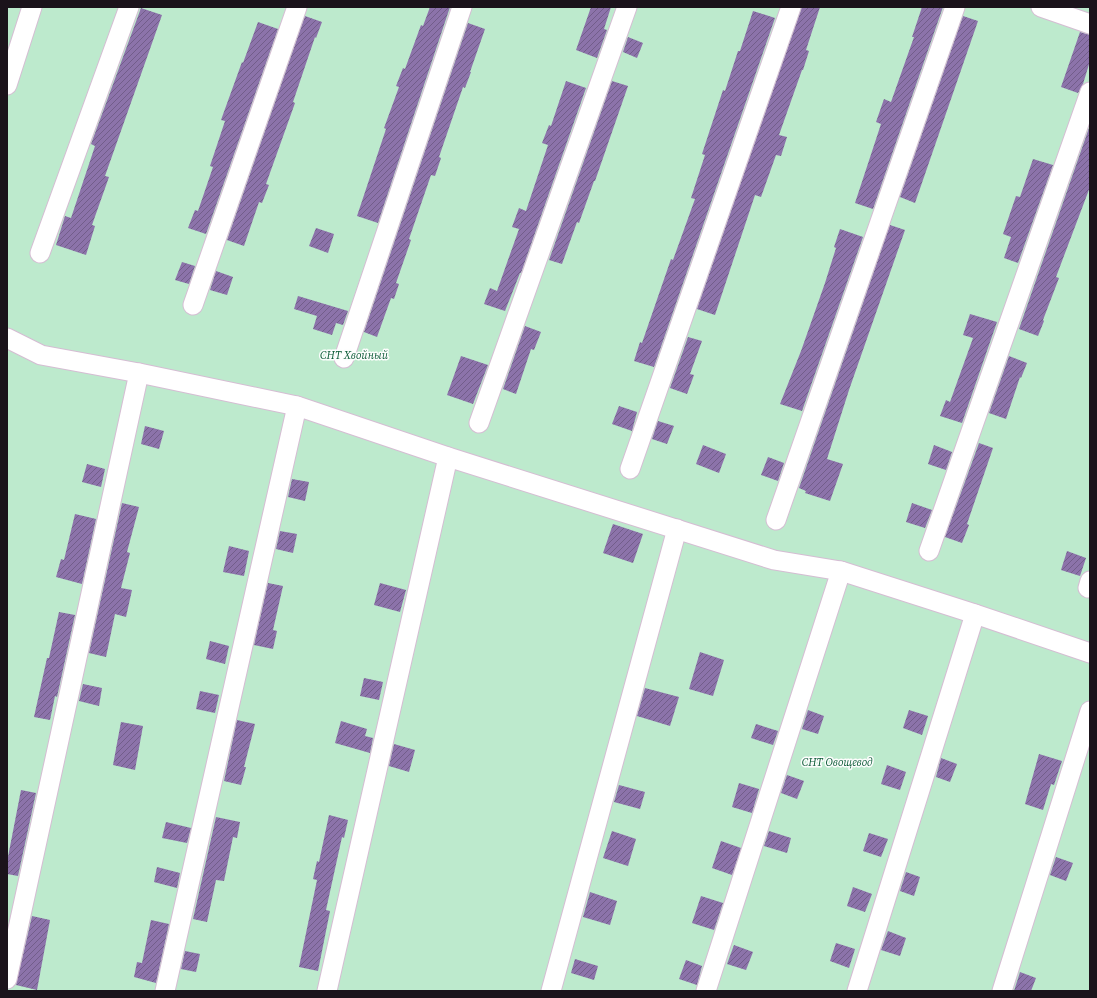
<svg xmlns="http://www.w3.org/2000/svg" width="1097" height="998" font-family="'Source Serif 4',serif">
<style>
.green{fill:#bdeacd}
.building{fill:url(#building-hatch)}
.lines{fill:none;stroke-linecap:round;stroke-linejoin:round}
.minor-casing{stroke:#d5bdd3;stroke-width:21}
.minor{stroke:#fff;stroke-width:19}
.labels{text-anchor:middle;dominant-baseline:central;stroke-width:3;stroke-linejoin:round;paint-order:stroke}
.park-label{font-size:11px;font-style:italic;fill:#0b5a36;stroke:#fdfdfd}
</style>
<defs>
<pattern id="building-hatch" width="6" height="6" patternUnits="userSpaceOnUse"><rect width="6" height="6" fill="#8c73aa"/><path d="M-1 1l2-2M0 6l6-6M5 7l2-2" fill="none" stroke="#725d8a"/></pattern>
</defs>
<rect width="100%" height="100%" fill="#fde9fa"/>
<rect class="green" x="7" y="7" width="1083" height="984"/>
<g class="building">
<path d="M 430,7 L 450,7 L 378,223 L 357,216 L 386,129 L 384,128 L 399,87 L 396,86 L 403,68 L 405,69 L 421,25 L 423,26 Z"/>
<path d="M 591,7 L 611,7 L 604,29 L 607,30 L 597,58 L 576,50 Z"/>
<path d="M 802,7 L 820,7 L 806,50 L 809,51 L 803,70 L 802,70 L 779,135 L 787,137 L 781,156 L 776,155 L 761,197 L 755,195 L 715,315 L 697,309 Z"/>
<path d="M 922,7 L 943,7 L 873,209 L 855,203 L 881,124 L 876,122 L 884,99 L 891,102 L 914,37 L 912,37 Z"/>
<path d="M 141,8 L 162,15 L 105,176 L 109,177 L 92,225 L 95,226 L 86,255 L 56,245 L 65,216 L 71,218 L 95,146 L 91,144 Z"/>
<path d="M 753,11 L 775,18 L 654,367 L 634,361 L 640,342 L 642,343 L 671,259 L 673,260 L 695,199 L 691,198 L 705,155 L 702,154 L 723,90 L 725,91 L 738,51 L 740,51 Z"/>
<path d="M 305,16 L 322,22 L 316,38 L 315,37 L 293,102 L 295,103 L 266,184 L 269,185 L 262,203 L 259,202 L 244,246 L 227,240 Z"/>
<path d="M 963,16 L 978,21 L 915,203 L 900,197 Z"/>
<path d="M 258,22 L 278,29 L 206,234 L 188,228 L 195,210 L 198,211 L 213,167 L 210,166 L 225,121 L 221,120 L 242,62 L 243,63 Z"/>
<path d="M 468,23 L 485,29 L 470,72 L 471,72 L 465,88 L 463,87 L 439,157 L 441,158 L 435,176 L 431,175 L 409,239 L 411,240 L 396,283 L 399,284 L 394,299 L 391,298 L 377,337 L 364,332 Z"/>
<path d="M 1080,32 L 1090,35 L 1090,61 L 1083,84 L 1078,93 L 1061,87 Z"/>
<path d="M 628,37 L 643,43 L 637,58 L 623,52 Z"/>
<path d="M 566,81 L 586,88 L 521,273 L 520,273 L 505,311 L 484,304 L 490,288 L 497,291 L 519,229 L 512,227 L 519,208 L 526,211 L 548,145 L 542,143 L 549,125 L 551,126 Z"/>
<path d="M 612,81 L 628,86 L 595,181 L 594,181 L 579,223 L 577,222 L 562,264 L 549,260 Z"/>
<path d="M 1090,125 L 1090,187 L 1056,277 L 1059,278 L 1043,320 L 1044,321 L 1038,336 L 1019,329 Z"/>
<path d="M 1033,159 L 1053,165 L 1018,263 L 1004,258 L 1011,237 L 1003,234 L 1016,196 L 1020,197 Z"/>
<path d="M 890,225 L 905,230 L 849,390 L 827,459 L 843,464 L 830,501 L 805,493 L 806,491 L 799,488 Z"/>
<path d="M 316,228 L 334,234 L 328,253 L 309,246 Z"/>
<path d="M 840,229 L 863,237 L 802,411 L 780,404 L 801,351 L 825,283 L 836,248 L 834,247 Z"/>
<path d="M 182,262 L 195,266 L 189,284 L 175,280 Z"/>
<path d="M 216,271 L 233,277 L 227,295 L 210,290 Z"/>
<path d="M 298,296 L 348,311 L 343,325 L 336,323 L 332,335 L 313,329 L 317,316 L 294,309 Z"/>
<path d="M 970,314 L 997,322 L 962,423 L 940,416 L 946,400 L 950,402 L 973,338 L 963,335 Z"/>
<path d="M 525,326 L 541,332 L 534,350 L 531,349 L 516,394 L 503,389 Z"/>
<path d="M 688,337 L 702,341 L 690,374 L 694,375 L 687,394 L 670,388 Z"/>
<path d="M 461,356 L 488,365 L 473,404 L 447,395 Z"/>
<path d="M 1009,356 L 1027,363 L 1021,378 L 1020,377 L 1006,419 L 989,413 Z"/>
<path d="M 619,406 L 637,412 L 632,431 L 612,424 Z"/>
<path d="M 658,421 L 674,426 L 667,444 L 652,439 Z"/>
<path d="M 145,426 L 164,431 L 159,449 L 141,444 Z"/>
<path d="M 979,443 L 993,448 L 967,524 L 969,525 L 962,543 L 945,537 Z"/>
<path d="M 703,445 L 726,454 L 719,473 L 696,464 Z"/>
<path d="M 934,445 L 952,452 L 946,470 L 928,464 Z"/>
<path d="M 768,457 L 784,463 L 778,481 L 761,475 Z"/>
<path d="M 87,464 L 105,469 L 101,487 L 82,482 Z"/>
<path d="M 292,479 L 309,482 L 305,501 L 288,497 Z"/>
<path d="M 122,503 L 139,507 L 127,552 L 130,553 L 121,588 L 132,590 L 126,617 L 115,614 L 106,657 L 89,653 Z"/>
<path d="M 912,503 L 932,510 L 925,528 L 906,522 Z"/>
<path d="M 75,514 L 96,519 L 82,584 L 56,577 L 61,559 L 64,560 Z"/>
<path d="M 613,524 L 643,534 L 633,563 L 603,553 Z"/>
<path d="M 280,531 L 297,534 L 293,553 L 276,549 Z"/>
<path d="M 229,546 L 249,551 L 244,576 L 223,572 Z"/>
<path d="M 1067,551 L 1086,558 L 1080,576 L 1061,570 Z"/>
<path d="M 268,583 L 283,586 L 273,630 L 277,631 L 273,649 L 254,645 Z"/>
<path d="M 380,583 L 406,590 L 400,612 L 374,605 Z"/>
<path d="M 59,612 L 75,615 L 57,697 L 55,696 L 50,720 L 34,717 L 47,658 L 49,658 Z"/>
<path d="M 210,641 L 229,646 L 225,664 L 206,659 Z"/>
<path d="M 700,652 L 724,660 L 713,696 L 689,689 Z"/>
<path d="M 364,678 L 383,682 L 379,700 L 360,696 Z"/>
<path d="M 83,684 L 102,688 L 99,706 L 79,701 Z"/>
<path d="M 645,688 L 679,697 L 670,726 L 637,716 Z"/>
<path d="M 200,691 L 219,695 L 215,713 L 196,709 Z"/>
<path d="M 808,710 L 824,716 L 818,734 L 802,729 Z"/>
<path d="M 909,710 L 928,716 L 922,735 L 903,728 Z"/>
<path d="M 237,720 L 255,724 L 244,767 L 246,767 L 241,785 L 224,781 Z"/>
<path d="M 341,721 L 367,729 L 365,736 L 373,738 L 370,753 L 335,743 Z"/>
<path d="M 121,722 L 143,726 L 135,770 L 113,765 Z"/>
<path d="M 756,724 L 778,731 L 773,745 L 751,738 Z"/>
<path d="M 394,744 L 415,750 L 409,772 L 389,766 Z"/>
<path d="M 1039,754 L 1062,761 L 1054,785 L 1051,784 L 1043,810 L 1025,804 Z"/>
<path d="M 941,758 L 957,764 L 950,782 L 936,777 Z"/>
<path d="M 887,765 L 906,772 L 900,790 L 881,784 Z"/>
<path d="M 787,775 L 804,781 L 797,799 L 781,793 Z"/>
<path d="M 739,783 L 759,789 L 752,813 L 732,807 Z"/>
<path d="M 619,785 L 645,792 L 640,809 L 614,802 Z"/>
<path d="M 21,790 L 36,793 L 18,876 L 7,874 L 7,862 Z"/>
<path d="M 329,815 L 348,820 L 344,838 L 342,837 L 326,910 L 330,911 L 318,971 L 299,967 L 317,880 L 313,879 L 317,861 L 319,862 Z"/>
<path d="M 216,817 L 240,822 L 237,838 L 233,837 L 224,881 L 216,880 L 207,922 L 193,919 Z"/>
<path d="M 166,822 L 191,828 L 187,843 L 162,838 Z"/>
<path d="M 612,831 L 636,839 L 628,866 L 603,858 Z"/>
<path d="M 769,831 L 791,838 L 787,853 L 764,846 Z"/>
<path d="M 869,833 L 888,839 L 881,857 L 863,851 Z"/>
<path d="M 721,841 L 741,848 L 732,875 L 712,868 Z"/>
<path d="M 1056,857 L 1073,863 L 1066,881 L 1050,875 Z"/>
<path d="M 157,867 L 180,873 L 177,888 L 154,882 Z"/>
<path d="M 906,872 L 920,877 L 914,896 L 900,891 Z"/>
<path d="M 853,887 L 872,894 L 865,912 L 847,906 Z"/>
<path d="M 590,892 L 617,901 L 610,925 L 583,917 Z"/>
<path d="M 701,896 L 723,903 L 714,930 L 692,923 Z"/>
<path d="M 32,916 L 50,920 L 37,990 L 16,985 Z"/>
<path d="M 151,920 L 169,924 L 156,983 L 134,977 L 137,962 L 142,963 Z"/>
<path d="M 888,931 L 906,938 L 900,956 L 881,950 Z"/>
<path d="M 836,943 L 855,949 L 849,968 L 830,961 Z"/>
<path d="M 734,945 L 753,952 L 746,970 L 727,964 Z"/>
<path d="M 185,951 L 200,954 L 196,972 L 181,969 Z"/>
<path d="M 575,959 L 598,966 L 594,980 L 571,973 Z"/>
<path d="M 686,960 L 702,966 L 697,985 L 679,979 Z"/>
<path d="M 1020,972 L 1036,978 L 1031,991 L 1014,991 Z"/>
</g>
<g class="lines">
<defs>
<g id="minor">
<path d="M 1041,7 L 1090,24"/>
<path d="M 7,85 L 32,7"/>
<path d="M 40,253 L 129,7"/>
<path d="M 193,305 L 297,7"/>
<path d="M 7,338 L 41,355 L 139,373 L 297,406 L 448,457 L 774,560 L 841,571 L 975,614 L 1090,653"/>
<path d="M 344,358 L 462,7"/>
<path d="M 479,423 L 627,7"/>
<path d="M 630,469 L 791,7"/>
<path d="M 776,520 L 955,7"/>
<path d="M 929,551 L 1090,92"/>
<path d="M 1088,588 L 1090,581"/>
<path d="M 7,979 L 139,373"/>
<path d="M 165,991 L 297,406"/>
<path d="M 327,991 L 448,457"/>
<path d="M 551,991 L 677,529"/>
<path d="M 706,991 L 841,571"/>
<path d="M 857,991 L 975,614"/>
<path d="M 1002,991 L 1090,711"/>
</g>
</defs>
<use href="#minor" class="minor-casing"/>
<use href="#minor" class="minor"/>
</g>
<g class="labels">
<g class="park-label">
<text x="354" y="355">СНТ Хвойный</text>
<text x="837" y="762">СНТ Овощевод</text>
</g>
</g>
<rect width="1097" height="998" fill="none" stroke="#1b131b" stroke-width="16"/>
</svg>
